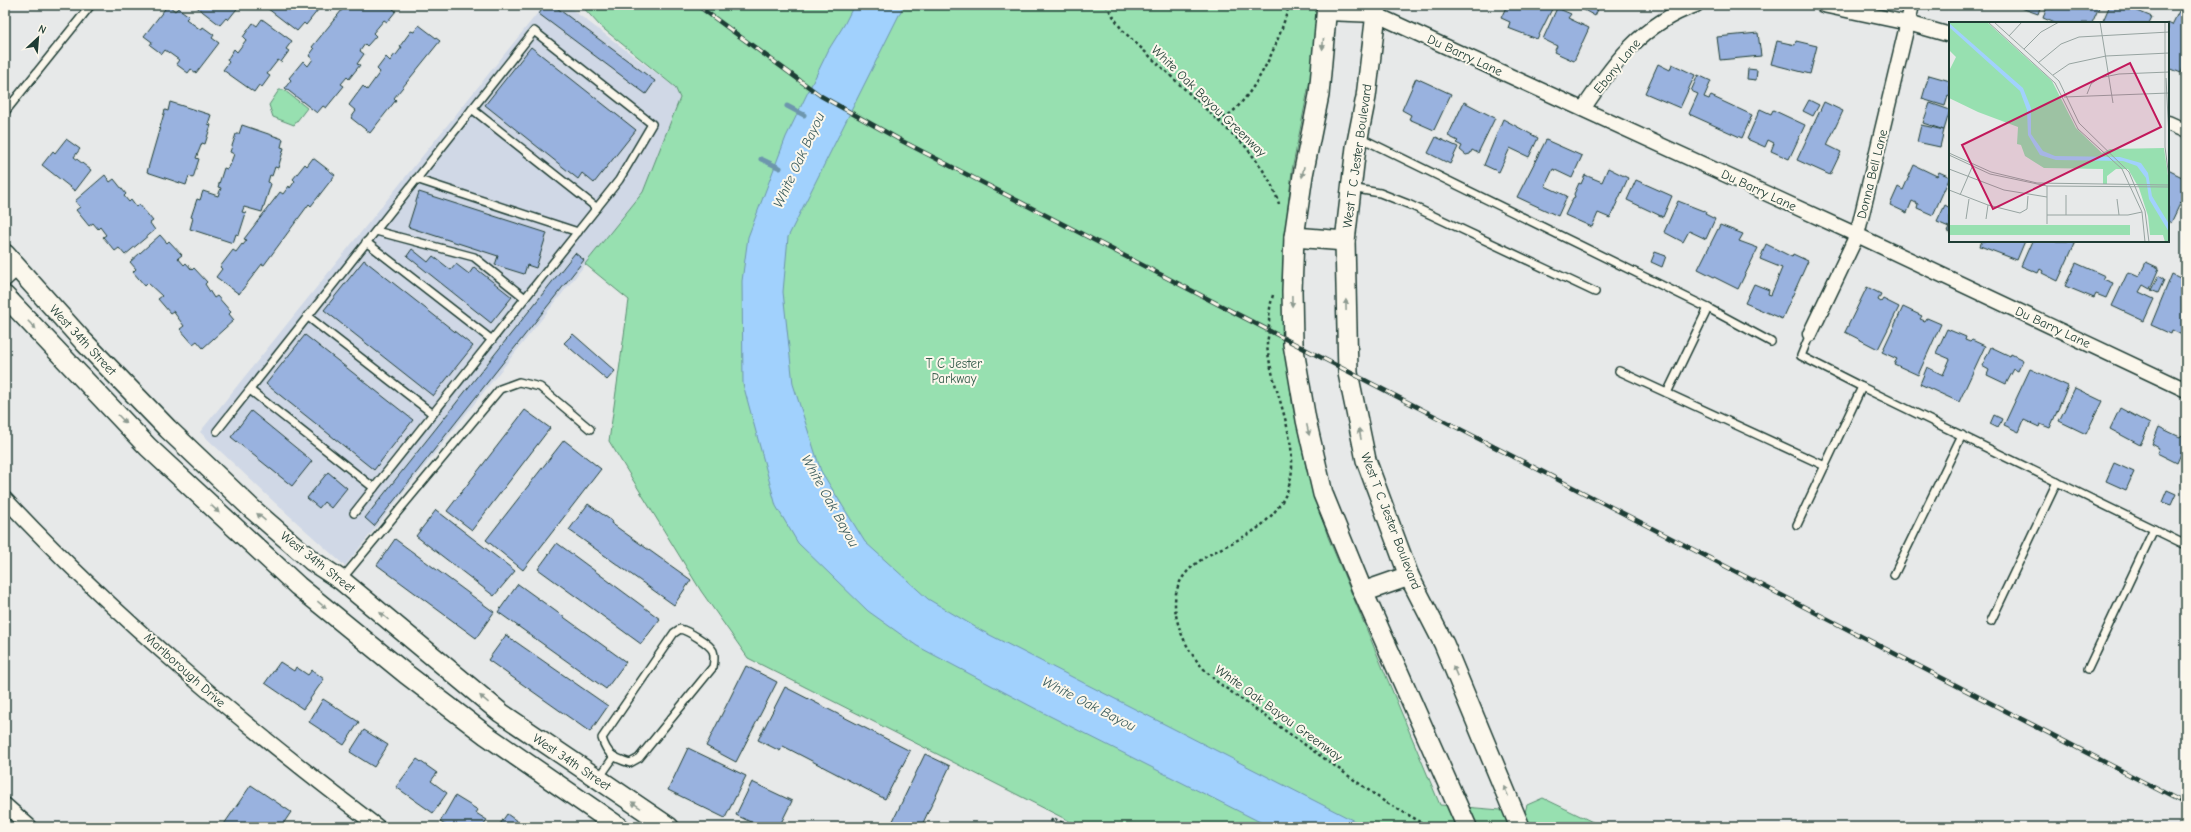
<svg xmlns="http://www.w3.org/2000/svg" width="2191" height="832" font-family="'Comic Neue',sans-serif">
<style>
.built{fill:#d0d8e6}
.green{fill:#97e0b0;stroke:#5b8e72}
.water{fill:#a1d1fd;stroke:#6d96ad}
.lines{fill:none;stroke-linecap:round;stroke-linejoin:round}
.stream{stroke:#6d96ad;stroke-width:5}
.building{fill:#99b2df;stroke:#1f3d34}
.service-casing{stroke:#1f3d34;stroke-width:10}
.minor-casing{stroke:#1f3d34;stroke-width:17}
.secondary-casing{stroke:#1f3d34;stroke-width:22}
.path{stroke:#1f3d34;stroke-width:2.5;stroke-dasharray:3 3;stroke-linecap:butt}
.service{stroke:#fbf7ec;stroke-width:7}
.minor{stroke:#fbf7ec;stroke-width:14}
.secondary{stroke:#fbf7ec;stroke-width:19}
.rail-casing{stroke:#1f3d34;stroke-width:4.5}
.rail{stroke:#fbf7ec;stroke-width:3;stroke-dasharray:9;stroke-linecap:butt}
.oneway{fill:#8d9a90}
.labels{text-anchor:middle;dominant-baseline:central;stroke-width:4;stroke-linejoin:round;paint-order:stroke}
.street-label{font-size:13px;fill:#1f3d34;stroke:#fbf7ec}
.park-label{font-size:13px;fill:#375e4d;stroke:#fbf7ec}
.water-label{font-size:14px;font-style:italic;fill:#395b5c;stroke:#fbf7ec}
.inset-road{fill:none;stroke:#97a4a1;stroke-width:1}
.view{fill:#c2185b;fill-opacity:0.15;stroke:#c2185b;stroke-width:2}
.inset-edge{fill:none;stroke:#1f3d34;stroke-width:2}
</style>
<rect width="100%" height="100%" fill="#e7e9e9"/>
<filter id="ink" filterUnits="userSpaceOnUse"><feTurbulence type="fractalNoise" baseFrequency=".025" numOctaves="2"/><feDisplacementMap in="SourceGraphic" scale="8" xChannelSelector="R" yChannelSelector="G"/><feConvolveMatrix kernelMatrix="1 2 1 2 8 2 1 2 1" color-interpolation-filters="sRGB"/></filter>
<g filter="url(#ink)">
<path class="built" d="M 544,5 L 566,5 L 675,87 L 680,94 L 679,102 L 643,192 L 345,566 L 272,500 L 200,432 Z"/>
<g class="green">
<path d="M 581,5 L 1316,5 L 1315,42 L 1311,75 L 1292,170 L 1285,236 L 1284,333 L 1292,403 L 1307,471 L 1328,537 L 1440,805 L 1525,812 L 1527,805 L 1543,798 L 1603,827 L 1081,827 L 748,658 L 701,591 L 609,441 L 629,300 L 585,264 L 643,192 L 680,98 L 675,87 L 600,26 Z"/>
<path d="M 279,90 L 284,90 L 307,108 L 294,125 L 273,117 L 269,105 Z"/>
</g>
<path class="water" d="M 854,5 L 904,5 L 788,237 L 783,292 L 793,384 L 821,471 L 865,542 L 928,599 L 982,631 L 1366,827 L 1270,827 L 1038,710 L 917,646 L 868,611 L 798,543 L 776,506 L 743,384 L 742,281 L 748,237 L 786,137 L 829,49 L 844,25 Z"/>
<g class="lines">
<g class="stream">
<path d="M 787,106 L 804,115"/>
<path d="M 761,159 L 780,168"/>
</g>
</g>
<g class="building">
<path d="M 168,5 L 175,11 L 178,8 L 189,16 L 186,19 L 201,30 L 203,27 L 214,35 L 212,38 L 219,43 L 196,73 L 191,69 L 188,73 L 176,64 L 179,60 L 165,50 L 162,54 L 150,45 L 152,42 L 144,36 Z"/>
<path d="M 194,5 L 240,5 L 228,20 L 226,18 L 220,25 Z"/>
<path d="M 263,5 L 318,5 L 315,8 L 318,10 L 306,25 L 304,23 L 297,31 Z"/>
<path d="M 346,5 L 397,5 L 393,9 L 396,11 L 387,22 L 384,20 L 373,33 L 376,36 L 367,46 L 365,44 L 360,51 L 364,54 L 357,64 L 360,65 L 349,79 L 347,77 L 341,84 L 344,86 L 326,108 L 323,106 L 317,113 L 285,88 L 291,80 L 289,78 L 303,61 L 308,66 L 313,59 L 309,56 L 314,49 L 312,47 Z"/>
<path d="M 545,5 L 553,5 L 655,81 L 646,94 L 539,14 Z"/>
<path d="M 1507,5 L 1554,5 L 1537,39 L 1508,28 L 1510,22 L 1501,18 Z"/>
<path d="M 1575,5 L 1600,5 L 1595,16 Z"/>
<path d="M 2006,5 L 2041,5 L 2038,14 L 2013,5 L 2013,7 Z"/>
<path d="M 2048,5 L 2100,5 L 2092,23 L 2055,23 L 2043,18 Z"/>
<path d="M 2110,5 L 2129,5 L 2128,7 L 2152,17 L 2149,23 L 2102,23 Z"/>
<path d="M 1557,8 L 1571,14 L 1568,18 L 1589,28 L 1574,61 L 1554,52 L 1557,46 L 1543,39 Z"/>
<path d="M 2179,11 L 2186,15 L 2186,62 L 2181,73 L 2169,68 L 2170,63 L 2168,62 L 2168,23 L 2172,25 Z"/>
<path d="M 262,19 L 292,41 L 286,49 L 289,51 L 281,62 L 278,60 L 267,74 L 270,76 L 262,87 L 259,85 L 254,92 L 223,70 L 229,62 L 227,60 L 234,49 L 237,52 L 246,40 L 243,37 L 253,23 L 257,26 Z"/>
<path d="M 419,25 L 440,41 L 394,98 L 396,100 L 370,133 L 351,118 L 356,111 L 349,105 L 363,86 L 367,90 L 380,72 L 377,69 L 386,57 L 390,61 L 395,54 L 396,55 L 402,47 L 400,46 L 411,31 L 414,32 Z"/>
<path d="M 1758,33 L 1761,56 L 1720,60 L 1717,37 Z"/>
<path d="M 1777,41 L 1795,45 L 1796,41 L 1817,46 L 1810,74 L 1771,64 Z"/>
<path d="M 531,47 L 636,130 L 594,183 L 582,173 L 578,179 L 485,105 Z"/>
<path d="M 1658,64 L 1670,70 L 1672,64 L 1695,75 L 1680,108 L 1645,93 Z"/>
<path d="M 1748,69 L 1757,70 L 1756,80 L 1747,79 Z"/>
<path d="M 1698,75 L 1711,81 L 1704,97 L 1709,99 L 1711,96 L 1752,115 L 1742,138 L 1689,114 L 1698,94 L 1691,91 Z"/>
<path d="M 1929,75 L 1950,81 L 1950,97 L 1948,96 L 1945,106 L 1922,99 Z"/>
<path d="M 1416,78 L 1451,94 L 1434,130 L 1409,119 L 1411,115 L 1402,110 Z"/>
<path d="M 1809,100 L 1819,105 L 1813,116 L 1803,111 Z"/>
<path d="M 170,102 L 211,115 L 208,124 L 211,125 L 205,144 L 202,143 L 196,158 L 199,159 L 193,178 L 189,176 L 186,185 L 147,172 L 165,110 L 168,111 Z"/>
<path d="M 1464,102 L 1495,118 L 1478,153 L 1472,150 L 1470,154 L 1466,155 L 1460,150 L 1462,146 L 1456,143 L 1458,141 L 1448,136 Z"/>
<path d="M 1824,102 L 1843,111 L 1827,145 L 1841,152 L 1830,175 L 1797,160 Z"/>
<path d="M 1930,103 L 1950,110 L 1944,130 L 1923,123 Z"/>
<path d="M 1760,109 L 1771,114 L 1773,110 L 1805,125 L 1789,159 L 1771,151 L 1774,143 L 1768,140 L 1765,147 L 1747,139 Z"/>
<path d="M 1503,119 L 1538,138 L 1529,157 L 1510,148 L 1499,172 L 1484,165 Z"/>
<path d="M 242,125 L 283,139 L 281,147 L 284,148 L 278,168 L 275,167 L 272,176 L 270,175 L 268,182 L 271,184 L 262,212 L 244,207 L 242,212 L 246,213 L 239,235 L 236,234 L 233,243 L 190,229 L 193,218 L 191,217 L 197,199 L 200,200 L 203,191 L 218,196 L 221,188 L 218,187 L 224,168 L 227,169 L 231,162 L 234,154 L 230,152 L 236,134 L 239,134 Z"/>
<path d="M 1921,125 L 1944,130 L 1940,147 L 1917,142 Z"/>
<path d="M 1436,137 L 1458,147 L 1450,164 L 1428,153 Z"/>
<path d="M 66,139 L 80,149 L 74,157 L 91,170 L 75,191 L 42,165 L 53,151 L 55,153 Z"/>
<path d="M 1546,140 L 1582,156 L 1572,178 L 1553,169 L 1545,186 L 1567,196 L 1558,216 L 1517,197 Z"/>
<path d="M 313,158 L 335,175 L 311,206 L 309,204 L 264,265 L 262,264 L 239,294 L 216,277 L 222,269 L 220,267 L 233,250 L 236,252 L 242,244 L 243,245 L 247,240 L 244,239 L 280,192 L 283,194 L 289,186 L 290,188 L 295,181 L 293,179 L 305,164 L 307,166 Z"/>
<path d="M 1914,165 L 1937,176 L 1939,172 L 1950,177 L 1933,215 L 1917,208 L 1918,204 L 1912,201 L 1907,213 L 1890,205 L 1898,187 L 1903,190 Z"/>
<path d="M 1608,168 L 1628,178 L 1610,218 L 1598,213 L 1592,227 L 1565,215 L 1573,198 L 1575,197 L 1574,194 L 1579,183 L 1581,184 L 1585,175 L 1602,182 Z"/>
<path d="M 2168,170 L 2186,179 L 2186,191 L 2171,223 L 2168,221 Z"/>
<path d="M 105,175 L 110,182 L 114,179 L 126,194 L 124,196 L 129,202 L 131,200 L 136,207 L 139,204 L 153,221 L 150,223 L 155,230 L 125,255 L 119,248 L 115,251 L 103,237 L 106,235 L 100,227 L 98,229 L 93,223 L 89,226 L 76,210 L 80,207 L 75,201 Z"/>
<path d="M 1636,180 L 1672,196 L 1663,217 L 1627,200 Z"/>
<path d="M 419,192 L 547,233 L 536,268 L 527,265 L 524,274 L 495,265 L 498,256 L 408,227 Z"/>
<path d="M 1678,201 L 1706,212 L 1705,214 L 1715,219 L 1706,239 L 1689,231 L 1683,242 L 1664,232 Z"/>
<path d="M 1945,205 L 1950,208 L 1950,233 L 1947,231 L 1949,227 L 1937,222 Z"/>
<path d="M 1720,225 L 1743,234 L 1739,241 L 1758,248 L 1738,289 L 1698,269 Z"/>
<path d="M 160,235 L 167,243 L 169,241 L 182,255 L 178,258 L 184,265 L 186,263 L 192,270 L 194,268 L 207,282 L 205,284 L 214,298 L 217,296 L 231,312 L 229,314 L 234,320 L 203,348 L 197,341 L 193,344 L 180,329 L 184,326 L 173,311 L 170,313 L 158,299 L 162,296 L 148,283 L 145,286 L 133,272 L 136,269 L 130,262 Z"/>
<path d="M 1982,241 L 2025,241 L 2017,260 L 1980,246 Z"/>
<path d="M 2032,241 L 2071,241 L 2075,243 L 2058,281 L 2042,273 L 2043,271 L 2040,269 L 2038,273 L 2021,266 Z"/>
<path d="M 1766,244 L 1792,257 L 1793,254 L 1808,261 L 1782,319 L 1745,303 L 1754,284 L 1769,290 L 1768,294 L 1771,295 L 1782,268 L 1760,259 Z"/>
<path d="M 412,249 L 428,262 L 433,256 L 451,270 L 456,264 L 469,274 L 474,267 L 512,297 L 491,323 L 407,256 Z"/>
<path d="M 1655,252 L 1666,256 L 1662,267 L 1651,262 Z"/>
<path d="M 575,253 L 584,260 L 374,526 L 365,518 Z"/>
<path d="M 364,260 L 473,346 L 433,396 L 324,310 Z"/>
<path d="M 2146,262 L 2159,268 L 2150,289 L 2143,285 L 2139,292 L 2154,299 L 2144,321 L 2112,306 L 2128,272 L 2139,277 Z"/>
<path d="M 2076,263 L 2105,276 L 2103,279 L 2113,283 L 2106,298 L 2096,294 L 2094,298 L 2065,286 Z"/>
<path d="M 2172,274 L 2186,281 L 2186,337 L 2172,330 L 2171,334 L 2151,325 Z"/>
<path d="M 2158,276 L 2164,280 L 2158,293 L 2151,290 Z"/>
<path d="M 1867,287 L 1881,294 L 1878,300 L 1881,302 L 1883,299 L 1899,307 L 1878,349 L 1845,332 Z"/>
<path d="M 1903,307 L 1922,316 L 1920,319 L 1925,321 L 1927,318 L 1941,324 L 1918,375 L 1894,364 L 1897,359 L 1882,352 Z"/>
<path d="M 1947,329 L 1966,337 L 1965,340 L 1970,342 L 1972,340 L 1985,346 L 1959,402 L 1920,384 L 1927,367 L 1943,375 L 1950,359 L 1936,353 Z"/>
<path d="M 573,334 L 615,371 L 607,380 L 564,343 Z"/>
<path d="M 305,335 L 413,420 L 374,470 L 266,384 Z"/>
<path d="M 1991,347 L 2010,356 L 2011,354 L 2023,360 L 2018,371 L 2014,369 L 2006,384 L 1987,375 L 1989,370 L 1982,366 Z"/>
<path d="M 2030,369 L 2068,386 L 2050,428 L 2040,424 L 2039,427 L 2024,420 L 2019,432 L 2004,425 Z"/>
<path d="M 2075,388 L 2102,401 L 2086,434 L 2059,421 Z"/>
<path d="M 2120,408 L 2150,424 L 2140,445 L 2110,429 Z"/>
<path d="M 525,410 L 550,428 L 472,530 L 447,511 Z"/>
<path d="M 251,411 L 312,461 L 292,486 L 231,437 Z"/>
<path d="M 1994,415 L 2002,419 L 1998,428 L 1990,424 Z"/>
<path d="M 2159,427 L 2180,437 L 2182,435 L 2186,437 L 2186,448 L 2184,447 L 2177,463 L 2157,453 L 2159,448 L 2152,444 Z"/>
<path d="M 564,440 L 601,469 L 523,570 L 486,540 Z"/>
<path d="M 2114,463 L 2134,472 L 2126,490 L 2106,481 Z"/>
<path d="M 328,472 L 347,488 L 331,508 L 324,502 L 319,508 L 307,498 Z"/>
<path d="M 2167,490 L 2176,494 L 2171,505 L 2162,502 Z"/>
<path d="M 588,504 L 612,521 L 611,523 L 691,580 L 674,605 L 569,530 Z"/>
<path d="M 436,510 L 515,571 L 494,596 L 416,536 Z"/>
<path d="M 395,539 L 494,612 L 476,638 L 377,565 Z"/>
<path d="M 557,543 L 660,619 L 641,644 L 538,569 Z"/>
<path d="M 518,584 L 626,662 L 606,689 L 498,612 Z"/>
<path d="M 506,635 L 608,706 L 590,732 L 488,660 Z"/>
<path d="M 280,662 L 294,671 L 296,667 L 308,675 L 312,670 L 324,679 L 303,709 L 265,683 Z"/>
<path d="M 746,666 L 777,682 L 736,762 L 706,746 Z"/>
<path d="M 785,687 L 910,751 L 885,799 L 783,746 L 780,751 L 758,740 Z"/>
<path d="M 323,699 L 359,722 L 344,745 L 309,722 Z"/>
<path d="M 364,730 L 388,745 L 374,767 L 350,752 Z"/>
<path d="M 688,748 L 746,776 L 725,818 L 668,790 Z"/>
<path d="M 925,754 L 950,766 L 921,827 L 890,827 Z"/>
<path d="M 417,759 L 437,773 L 431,781 L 447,793 L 433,813 L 396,787 Z"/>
<path d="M 752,782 L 792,801 L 779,827 L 761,827 L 736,815 Z"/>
<path d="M 251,785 L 291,812 L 281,827 L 222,827 Z"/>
<path d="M 455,796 L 478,810 L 476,813 L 487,820 L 483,827 L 449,827 L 440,822 Z"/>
<path d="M 507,814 L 524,826 L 523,827 L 498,827 Z"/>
</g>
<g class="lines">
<defs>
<g id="service">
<path d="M 472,109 L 597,208"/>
<path d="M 5,112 L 91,5"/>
<path d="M 1359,137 L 1708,308 L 1771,342"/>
<path d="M 416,179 L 578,232"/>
<path d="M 1351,188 L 1380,193 L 1408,204 L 1595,292"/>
<path d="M 376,231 L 474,257 L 525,298"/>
<path d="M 366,242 L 492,340"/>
<path d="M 307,316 L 433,414"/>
<path d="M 1619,371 L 1825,466"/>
<path d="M 1862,387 L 2186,545"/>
<path d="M 250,390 L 374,488"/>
<path d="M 1667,393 L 1708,308"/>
<path d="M 217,431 L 534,31 L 652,124 L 619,180 L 354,513"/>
<path d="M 1797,525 L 1862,387 L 1801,356 L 1810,334"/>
<path d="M 1894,575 L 1962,435"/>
<path d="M 341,580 L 500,389 L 519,382 L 540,387 L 590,429"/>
<path d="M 1991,621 L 2057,482"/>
<path d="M 680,629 C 688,631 709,643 713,651 C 715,656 714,662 713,667 L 639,758 L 630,763 C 614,758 607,755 602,738 L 674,633 Z"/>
<path d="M 2088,669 L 2154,529"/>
<path d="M 599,778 L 613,758"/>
</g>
<g id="minor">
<path d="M 1823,5 L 1908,23 L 1950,35"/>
<path d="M 1326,13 L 1377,15 L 1857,235 L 2186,390"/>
<path d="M 1583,109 C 1614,63 1641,24 1696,5"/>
<path d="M 2168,123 L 2186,131"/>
<path d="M 5,279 L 17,268"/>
<path d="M 1810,334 L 1857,235 L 1912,5"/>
<path d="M 5,499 C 118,620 246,727 378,827"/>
<path d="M 5,805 L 30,827"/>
</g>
<g id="secondary">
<path d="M 1327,5 L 1319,95 L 1303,175 L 1294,237 L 1292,291 L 1293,344 L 1306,420 L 1323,494 L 1363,592 L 1467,827"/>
<path d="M 1377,5 L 1366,97 L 1356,147 L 1345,241 L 1348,373 L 1366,460 L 1409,576 L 1444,644 L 1520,827"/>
<path d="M 1294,237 L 1345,241"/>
<path d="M 5,254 L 84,342 L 168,429 L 251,508 L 312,561 L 341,580 L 501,713 L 669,827"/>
<path d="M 5,296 L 148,447 L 298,586 L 406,674 L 486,735 L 619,827"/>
<path d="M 1363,592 L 1409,576"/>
</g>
</defs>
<use href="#service" class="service-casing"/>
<use href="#minor" class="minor-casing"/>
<use href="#secondary" class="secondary-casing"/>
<g class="path">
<path d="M 1106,5 L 1122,30 L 1245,146 C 1260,165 1272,181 1279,204"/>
<path d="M 1219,122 C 1226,116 1235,111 1240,104 C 1263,78 1280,39 1289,5"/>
<path d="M 1273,295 C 1269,309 1269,316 1269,330 C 1269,335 1267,340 1267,345 C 1271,391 1307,452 1285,496 C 1279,508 1267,522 1255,530 C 1218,554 1164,563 1177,620 C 1184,647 1199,667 1220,684 L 1385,802 L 1430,827"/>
<path d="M 1048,827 L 1053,818 L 1071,827"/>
</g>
<use href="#service" class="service"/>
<use href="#minor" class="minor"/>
<use href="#secondary" class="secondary"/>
<defs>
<path id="rail" d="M 697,5 L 821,96 L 902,141 L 2186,804"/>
</defs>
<use href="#rail" class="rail-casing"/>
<use href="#rail" class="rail"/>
</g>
<defs><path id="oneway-solid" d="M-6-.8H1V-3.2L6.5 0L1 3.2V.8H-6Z"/></defs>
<g class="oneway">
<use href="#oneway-solid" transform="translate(1323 44) rotate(95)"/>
<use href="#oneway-solid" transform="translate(1303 172) rotate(100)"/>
<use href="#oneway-solid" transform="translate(1292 301) rotate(89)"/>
<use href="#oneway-solid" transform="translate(1346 305) rotate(-91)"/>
<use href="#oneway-solid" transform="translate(32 325) rotate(46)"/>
<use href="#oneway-solid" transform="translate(122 419) rotate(46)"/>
<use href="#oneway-solid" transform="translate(1308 430) rotate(77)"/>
<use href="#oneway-solid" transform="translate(1360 434) rotate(-101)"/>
<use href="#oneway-solid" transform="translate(215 509) rotate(43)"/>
<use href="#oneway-solid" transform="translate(261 517) rotate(-139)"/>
<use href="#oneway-solid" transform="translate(322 605) rotate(39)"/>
<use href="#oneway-solid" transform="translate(384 616) rotate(-140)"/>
<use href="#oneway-solid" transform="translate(1455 671) rotate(-113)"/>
<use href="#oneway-solid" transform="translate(484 699) rotate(-140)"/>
<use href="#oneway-solid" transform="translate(1506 791) rotate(-113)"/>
<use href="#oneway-solid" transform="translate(636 805) rotate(-146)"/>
</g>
</g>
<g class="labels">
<g class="street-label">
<text transform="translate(1465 55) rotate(25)">Du Barry Lane</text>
<text transform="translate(1617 66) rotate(-51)">Ebony Lane</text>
<text transform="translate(1209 101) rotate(44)">White Oak Bayou Greenway</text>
<text transform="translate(1357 156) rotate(-82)">West T C Jester Boulevard</text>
<text transform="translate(1872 174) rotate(-76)">Donna Bell Lane</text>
<text transform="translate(1759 190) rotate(25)">Du Barry Lane</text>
<text transform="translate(2053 327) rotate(25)">Du Barry Lane</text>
<text transform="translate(83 340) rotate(47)">West 34th Street</text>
<text transform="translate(1391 521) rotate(69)">West T C Jester Boulevard</text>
<text transform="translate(318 562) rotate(38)">West 34th Street</text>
<text transform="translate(185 670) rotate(42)">Marlborough Drive</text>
<text transform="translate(1279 713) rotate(36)">White Oak Bayou Greenway</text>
<text transform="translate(572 762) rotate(34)">West 34th Street</text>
</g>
<g class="park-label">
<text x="954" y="363">T C Jester<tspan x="954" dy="15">Parkway</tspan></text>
</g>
<g class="water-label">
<text transform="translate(799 160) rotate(-65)">White Oak Bayou</text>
<text transform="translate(830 501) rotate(61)">White Oak Bayou</text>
<text transform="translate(1089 704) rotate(27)">White Oak Bayou</text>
</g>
</g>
<g transform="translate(1949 22)">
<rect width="220" height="220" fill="#e7e9e9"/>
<path d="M 0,0 L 38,0 L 103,59 L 127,106 L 153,131 L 161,127 L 215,126 L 220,160 L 220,220 L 216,220 L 214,213 L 201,213 L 199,194 L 190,166 L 179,147 L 167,147 L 158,154 L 158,162 L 154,162 L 154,147 L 95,146 L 76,134 L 72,123 L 68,122 L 69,105 L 29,90 L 0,76 L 0,49 L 7,35 L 0,28 ZM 0,203 L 181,203 L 181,213 L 0,213 Z" fill="#97e0b0"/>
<path d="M 0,1 L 74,66 L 82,86 L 82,112 L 94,129 L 106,134 L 171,135 L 192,141 L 199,151 L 203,174 L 220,202 L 220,210 L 200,177 L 197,156 L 188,144 L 174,139 L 107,138 L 91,133 L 79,113 L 78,88 L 71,69 L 0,5 Z" fill="#a1d1fd"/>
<path class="inset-road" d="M 39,0 L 106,61 L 129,107 L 173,147 L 193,190 L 196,220M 45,0 L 110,59 L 130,101 L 180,150 L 196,189 L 200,220M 151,0 L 164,81M 216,0 L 216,125 L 220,156M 60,14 L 73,0M 75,27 L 92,10 L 110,0M 89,41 L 112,22 L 130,15 L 220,10M 104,53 L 120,42 L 157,34 L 220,31M 217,56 L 220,115M 138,72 L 142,62 L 150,56 L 170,52 L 220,50M 115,75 L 220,71M 0,131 L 42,150 L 88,161 L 220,163M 0,133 L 41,152 L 98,164 L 220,165M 0,147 L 55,168 L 98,175M 98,164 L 98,202M 0,168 L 39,183 L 71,191 L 78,187 L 79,174M 11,173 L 24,143M 117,173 L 117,193M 168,177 L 170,193M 98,193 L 179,193 L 193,190M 17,197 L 20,177M 37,197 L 39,183"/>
<path class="view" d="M 181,41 L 212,105 L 44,187 L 13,123 Z"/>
<rect width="220" height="220" class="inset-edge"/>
</g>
<rect width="2191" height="832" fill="none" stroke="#fbf7ec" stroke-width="20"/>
<rect x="10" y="10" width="2171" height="812" fill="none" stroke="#1f3d34" stroke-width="1.5" filter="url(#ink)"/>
<g transform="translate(38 38) rotate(26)" stroke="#fbf7ec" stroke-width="3" paint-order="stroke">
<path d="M0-3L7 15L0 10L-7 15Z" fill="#1f3d34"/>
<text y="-6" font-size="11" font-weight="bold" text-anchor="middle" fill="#1f3d34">N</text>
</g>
</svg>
